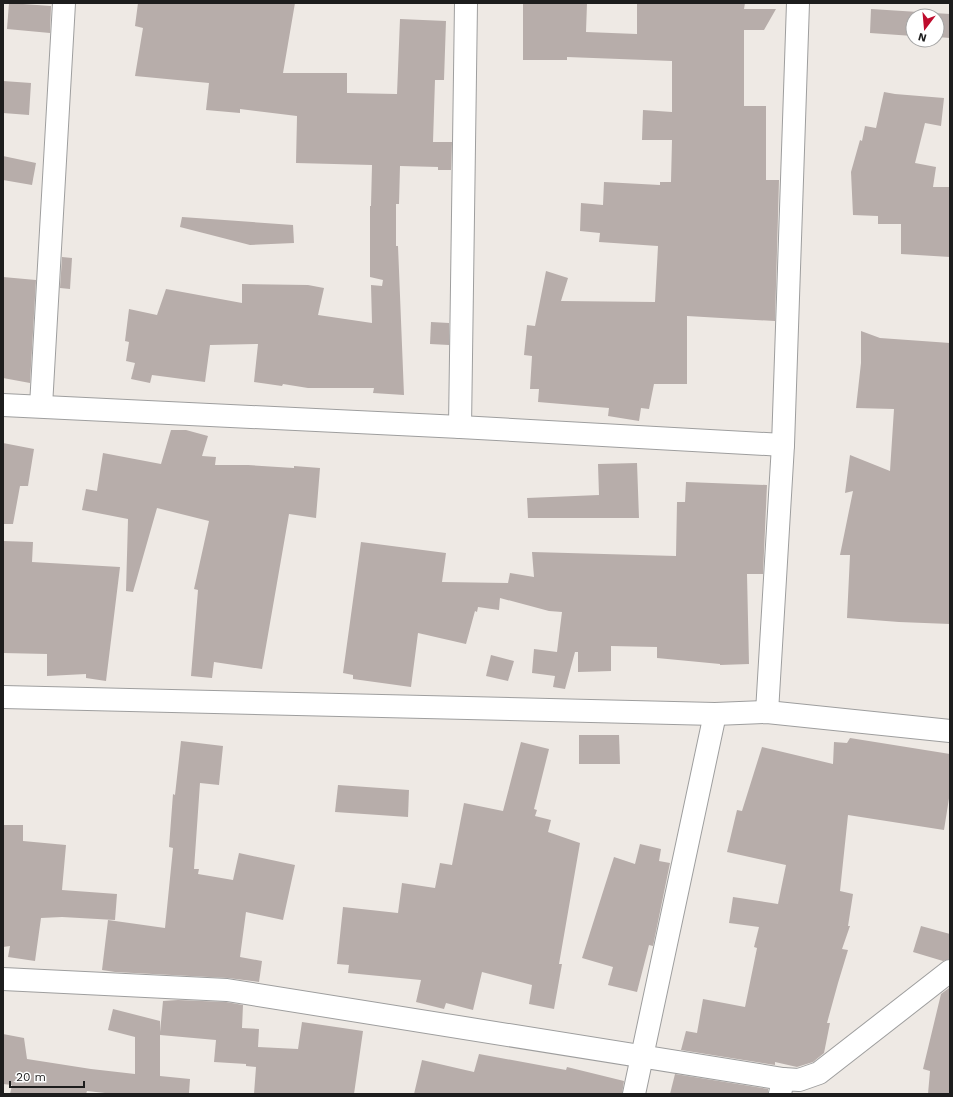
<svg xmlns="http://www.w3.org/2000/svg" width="953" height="1097" font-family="'Work Sans',sans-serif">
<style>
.building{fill:#b7adaa}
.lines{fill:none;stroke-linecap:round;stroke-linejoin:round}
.minor-casing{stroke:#9e9e9e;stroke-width:24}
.minor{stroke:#fff;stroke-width:22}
</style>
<rect width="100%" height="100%" fill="#eee9e4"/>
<g class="building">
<path d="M 9,3 L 51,6 L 50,33 L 7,29 Z"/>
<path d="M 138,3 L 295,3 L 283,73 L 347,73 L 347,93 L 397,94 L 400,19 L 446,21 L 444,80 L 435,80 L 433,142 L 452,142 L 451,170 L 438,170 L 438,167 L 400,166 L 399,204 L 396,204 L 396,246 L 398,246 L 404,395 L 373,393 L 374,388 L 308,388 L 283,384 L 282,386 L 254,382 L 258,344 L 210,345 L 205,382 L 152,375 L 150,383 L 131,379 L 135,363 L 126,361 L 129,342 L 125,341 L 129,309 L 157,315 L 166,289 L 242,303 L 242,284 L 308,285 L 324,288 L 318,315 L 372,323 L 371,285 L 382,286 L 383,280 L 370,277 L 370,206 L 371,206 L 372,165 L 296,163 L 297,116 L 240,109 L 240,113 L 206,110 L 209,83 L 135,76 L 143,28 L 135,26 Z"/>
<path d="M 523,3 L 587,3 L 586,32 L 637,34 L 637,3 L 745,3 L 744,9 L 776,9 L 764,30 L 744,30 L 744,106 L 766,106 L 766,180 L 779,180 L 775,321 L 687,316 L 687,384 L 654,384 L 649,409 L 641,408 L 639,421 L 608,416 L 609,408 L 538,402 L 539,389 L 530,389 L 532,356 L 524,355 L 527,325 L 535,326 L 546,271 L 568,278 L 561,301 L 655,302 L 658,246 L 599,242 L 600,233 L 580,231 L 581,203 L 603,205 L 604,182 L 660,185 L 660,182 L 671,182 L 672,140 L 642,140 L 643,110 L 672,112 L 672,61 L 567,57 L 567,60 L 523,60 Z"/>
<path d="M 871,9 L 950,14 L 950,38 L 937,37 L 937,16 L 913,16 L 913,36 L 870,33 Z"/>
<path d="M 3,81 L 31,83 L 29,115 L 3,113 Z"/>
<path d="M 884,92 L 895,94 L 944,98 L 941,126 L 925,123 L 915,163 L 936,167 L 933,187 L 950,187 L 950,257 L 901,254 L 901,224 L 878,224 L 878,216 L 853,215 L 851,172 L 860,140 L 862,141 L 865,126 L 876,128 Z"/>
<path d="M 3,156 L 36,163 L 32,185 L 3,180 Z"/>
<path d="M 182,217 L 293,225 L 294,243 L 250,245 L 180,227 Z"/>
<path d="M 62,257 L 72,258 L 70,289 L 60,288 Z"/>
<path d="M 3,277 L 36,280 L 30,383 L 3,378 Z"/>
<path d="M 431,322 L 449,323 L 449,345 L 430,344 Z"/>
<path d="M 861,331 L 880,338 L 950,343 L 950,624 L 899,622 L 847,618 L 850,555 L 840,555 L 853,491 L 845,493 L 850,455 L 890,471 L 894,409 L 856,408 L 861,363 Z"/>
<path d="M 171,430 L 186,430 L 208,436 L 202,456 L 216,457 L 215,465 L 248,465 L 294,468 L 294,466 L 320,468 L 316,518 L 289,514 L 262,669 L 214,662 L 212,678 L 191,676 L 198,590 L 194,589 L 209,521 L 157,508 L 133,592 L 126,591 L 128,519 L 82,510 L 86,489 L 97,491 L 103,453 L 161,464 Z"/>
<path d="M 3,443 L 34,449 L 28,486 L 20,486 L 13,524 L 3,524 Z"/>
<path d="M 637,463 L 639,518 L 528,518 L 527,498 L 599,495 L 598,464 Z"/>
<path d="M 686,482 L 767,485 L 763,574 L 747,574 L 749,664 L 720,665 L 720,664 L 657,658 L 657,647 L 611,646 L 611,671 L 578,672 L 578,652 L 575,652 L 565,689 L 553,687 L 555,676 L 532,673 L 534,649 L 557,652 L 562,612 L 549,611 L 500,598 L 499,610 L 478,607 L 477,612 L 475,611 L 466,644 L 418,633 L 411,687 L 353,679 L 353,675 L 343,673 L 361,542 L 446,553 L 442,582 L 508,583 L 510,573 L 534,577 L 532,552 L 676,556 L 677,502 L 685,502 Z"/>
<path d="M 3,541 L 33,542 L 32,562 L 120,567 L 106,681 L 86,678 L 86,674 L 47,676 L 47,654 L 3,653 Z"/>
<path d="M 491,655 L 514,661 L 508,681 L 486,676 Z"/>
<path d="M 579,735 L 619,735 L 620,764 L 579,764 Z"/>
<path d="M 850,738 L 950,754 L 950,792 L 944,830 L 848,815 L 840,891 L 853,894 L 848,926 L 850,926 L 842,949 L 848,950 L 838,983 L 827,1023 L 830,1023 L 824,1053 L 813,1062 L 797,1067 L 775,1062 L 775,1065 L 681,1050 L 686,1031 L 697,1033 L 703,999 L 745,1007 L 757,948 L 754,947 L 759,927 L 729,923 L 733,897 L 778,904 L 786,865 L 727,852 L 737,810 L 742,811 L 762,747 L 833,764 L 834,742 L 847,743 Z"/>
<path d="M 181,741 L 223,746 L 219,785 L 200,783 L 194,869 L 199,869 L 198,874 L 233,880 L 239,853 L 295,865 L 283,920 L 246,912 L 240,957 L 262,961 L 259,982 L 228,978 L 115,972 L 102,970 L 108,920 L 165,928 L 173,848 L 169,847 L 173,794 L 175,795 Z"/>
<path d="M 521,742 L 549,749 L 534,809 L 537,810 L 535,816 L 551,820 L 548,832 L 580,843 L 559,964 L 562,964 L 554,1009 L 529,1004 L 532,985 L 482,972 L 473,1010 L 446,1003 L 444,1009 L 416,1002 L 421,980 L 348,973 L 349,965 L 337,964 L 343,907 L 398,913 L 402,883 L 435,888 L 440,863 L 452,865 L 464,803 L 503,811 Z"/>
<path d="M 338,785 L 409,790 L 408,817 L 335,812 Z"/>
<path d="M 3,825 L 23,825 L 23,841 L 66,845 L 62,890 L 117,894 L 115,920 L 62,917 L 41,918 L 35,961 L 8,957 L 10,946 L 3,947 Z"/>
<path d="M 640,844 L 661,849 L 659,861 L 670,863 L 653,946 L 649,945 L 637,992 L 608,985 L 613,967 L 582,958 L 614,857 L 635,864 Z"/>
<path d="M 921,926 L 950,934 L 950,959 L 943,961 L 913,952 Z"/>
<path d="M 949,988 L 950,988 L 950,1094 L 928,1094 L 930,1071 L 923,1069 L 941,994 Z"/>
<path d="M 178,1000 L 226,1002 L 243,1005 L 242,1028 L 259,1029 L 258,1047 L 298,1049 L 302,1022 L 363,1031 L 354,1094 L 254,1094 L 256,1067 L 246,1066 L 246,1064 L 214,1062 L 216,1040 L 160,1035 L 160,1076 L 190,1079 L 189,1093 L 114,1094 L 87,1091 L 86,1094 L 10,1094 L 12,1085 L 3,1084 L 3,1034 L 24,1038 L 27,1059 L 91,1069 L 135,1074 L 135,1037 L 108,1030 L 113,1009 L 160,1021 L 160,1032 L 163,1001 Z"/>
<path d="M 479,1054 L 566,1070 L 567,1067 L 624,1081 L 622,1094 L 414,1094 L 422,1060 L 474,1072 Z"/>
<path d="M 675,1074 L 768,1089 L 768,1094 L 670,1094 Z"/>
</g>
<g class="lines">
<defs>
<g id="minor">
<path d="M 3,405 L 460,427 L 783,445"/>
<path d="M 41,406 L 64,3"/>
<path d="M 460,427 L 466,3"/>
<path d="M 3,697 L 715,714 L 767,712 L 950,731"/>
<path d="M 767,712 L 783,445 L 798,3"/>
<path d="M 3,979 L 227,990 L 783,1079"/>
<path d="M 634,1094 L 715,714"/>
<path d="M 780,1094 L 783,1079 L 799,1080 L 819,1073 L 950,971"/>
</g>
</defs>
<use href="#minor" class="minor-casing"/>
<use href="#minor" class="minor"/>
</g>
<rect width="953" height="1097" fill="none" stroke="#1d1d1d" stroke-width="8"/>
<g transform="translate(925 28) rotate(196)"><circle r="19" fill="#ffffff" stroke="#a5a5a5"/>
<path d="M0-3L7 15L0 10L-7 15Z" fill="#be0c2d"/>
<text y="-6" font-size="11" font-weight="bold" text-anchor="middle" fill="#1d1d1d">N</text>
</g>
<path d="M10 1081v6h74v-6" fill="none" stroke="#1d1d1d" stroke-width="2"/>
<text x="16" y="1081" font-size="12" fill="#1d1d1d" stroke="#ffffff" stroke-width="3" paint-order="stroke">20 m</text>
</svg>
